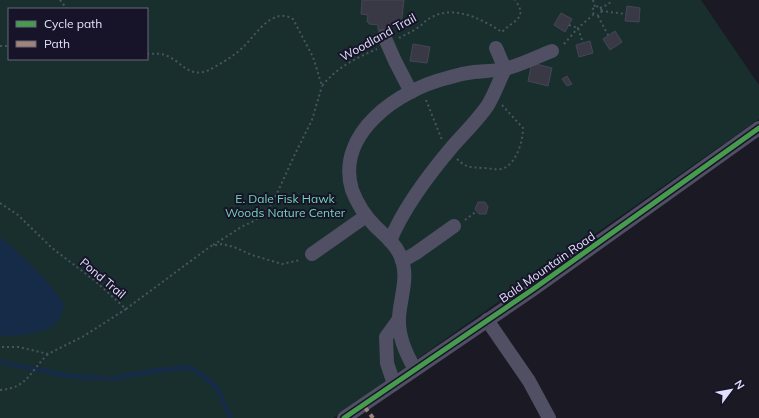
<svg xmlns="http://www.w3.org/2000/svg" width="759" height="418" font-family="Mulish,sans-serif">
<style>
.green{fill:#182f2e;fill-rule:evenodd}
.water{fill:#162b47}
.building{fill:#393845;stroke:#474556}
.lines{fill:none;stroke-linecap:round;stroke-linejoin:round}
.path{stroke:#4a5460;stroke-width:2;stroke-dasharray:2 3;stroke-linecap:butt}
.minor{stroke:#504f63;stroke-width:14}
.quiet{stroke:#a18479;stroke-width:4;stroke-dasharray:8 4;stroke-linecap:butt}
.cycleway-casing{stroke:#171429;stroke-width:8}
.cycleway{stroke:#469c4c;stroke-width:5}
.labels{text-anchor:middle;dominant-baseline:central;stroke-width:4;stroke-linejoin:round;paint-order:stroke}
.street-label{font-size:12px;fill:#e1e0fb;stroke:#171429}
.park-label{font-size:12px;fill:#73d4b7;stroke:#171429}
</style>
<rect width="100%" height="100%" fill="#1a1924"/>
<path class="green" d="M 0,0 L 701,0 L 759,85 L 759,119 L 333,418 L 0,418 ZM 9,9 L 147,9 L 147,59 L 9,59 Z"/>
<g class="water">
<path d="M 0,237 C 13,247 59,290 63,304 C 65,312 58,323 51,327 C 37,336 16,335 0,336 Z"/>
<path d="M 0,360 L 67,373 L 110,377 L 155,368 L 191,365 L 210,378 L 220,389 L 233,418 L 228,418 L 216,391 L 207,382 L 190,370 L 156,373 L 111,381 L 66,378 L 0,364 Z"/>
</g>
<g class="building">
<path d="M 362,0 L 404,0 L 401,26 L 399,25 L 398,27 L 389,26 L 389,31 L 378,30 L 378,25 L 369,24 L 369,22 L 367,22 L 368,15 L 361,14 Z"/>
<path d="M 627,6 L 640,8 L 639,22 L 625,21 Z"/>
<path d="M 561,13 L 572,19 L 565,32 L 554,25 Z"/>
<path d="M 615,31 L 622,42 L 610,50 L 603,39 Z"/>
<path d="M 590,41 L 593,53 L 579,57 L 576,45 Z"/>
<path d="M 413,44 L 430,47 L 427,63 L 410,61 Z"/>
<path d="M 532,63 L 552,68 L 548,86 L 528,81 Z"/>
<path d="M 567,76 L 572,84 L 567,86 L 562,79 Z"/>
<path d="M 478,202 L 485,202 L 488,207 L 486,214 L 479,214 L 475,209 Z"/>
</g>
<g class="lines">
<g class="path">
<path d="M 60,0 L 67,9"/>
<path d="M 593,0 L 595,7"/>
<circle cx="597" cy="11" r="4.5"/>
<path d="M 600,8 L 609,4 L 611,0"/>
<path d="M 601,11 L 626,14"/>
<path d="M 598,16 L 608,35"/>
<path d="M 569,25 L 578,28 L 583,43"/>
<path d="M 399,38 C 406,34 414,31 420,26 C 423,24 425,21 427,20 C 451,3 480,18 502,32 C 513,20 529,19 515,0"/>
<path d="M 564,44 L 578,28 L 593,15"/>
<path d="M 0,46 L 9,46"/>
<path d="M 147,54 C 153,54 160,53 165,55 C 182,61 188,79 209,70 C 220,64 233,57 242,48 C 255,37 271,6 293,19 L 313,57 L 322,86 C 336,68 356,58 377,49"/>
<path d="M 426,100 L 442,140"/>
<path d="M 457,159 C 466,168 471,167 482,168 C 488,168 495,170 501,169 C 516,166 523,141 523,128 L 502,105"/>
<path d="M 0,203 L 18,215 L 52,248 L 94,280 L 126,309 L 84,336 L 48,354 L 19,347 L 0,347"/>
<path d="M 465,220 L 477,211"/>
<path d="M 213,245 L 243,226 L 254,221 L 265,212 L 273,202 L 295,154 L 312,120 L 322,86"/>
<path d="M 126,309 L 211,246 L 222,244 L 234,247 L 252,255 L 282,264 L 300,260"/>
<path d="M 0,390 C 28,388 30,371 48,354"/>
</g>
<g class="minor">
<path d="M 384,36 L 395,61 L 411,92"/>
<path d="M 390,241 C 403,209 430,173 452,147 C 464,133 478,120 488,105 C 495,93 499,81 505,69 L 496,48"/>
<path d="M 312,254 L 366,216"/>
<path d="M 402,261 L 416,253 L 454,226"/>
<path d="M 487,320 L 529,381 L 549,418"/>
<path d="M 415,369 C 406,354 398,337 399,318 C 400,297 410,276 400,255 C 395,243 384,235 375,226 C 365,216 357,203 352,190 C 335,133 399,90 447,78 C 456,75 465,73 474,72 C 484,71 494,71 504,69 C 519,66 538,56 552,51"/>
<path d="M 394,384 L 387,363 L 386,337 L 399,319"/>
<path d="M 344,418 L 532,290 L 759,128"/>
</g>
<path class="quiet" d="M 363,405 L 373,418"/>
<defs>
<path id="cycleway" d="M 344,418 L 532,290 L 759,128"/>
</defs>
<use href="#cycleway" class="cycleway-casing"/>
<use href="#cycleway" class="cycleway"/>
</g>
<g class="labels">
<g class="street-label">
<text transform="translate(378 37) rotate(-29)">Woodland Trail</text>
<text transform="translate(547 267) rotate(-35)">Bald Mountain Road</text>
<text transform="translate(103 278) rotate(40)">Pond Trail</text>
</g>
<g class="park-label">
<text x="285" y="198">E. Dale Fisk Hawk<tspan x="285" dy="14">Woods Nature Center</tspan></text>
</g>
</g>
<rect x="8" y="8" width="140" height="52" fill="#171429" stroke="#68667d"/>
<rect x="16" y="21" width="20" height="6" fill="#469c4c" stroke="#68667d"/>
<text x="44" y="28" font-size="12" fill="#e1e0fb">Cycle path</text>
<rect x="16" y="41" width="20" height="6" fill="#a18479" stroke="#68667d"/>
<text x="44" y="48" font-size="12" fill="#e1e0fb">Path</text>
<g transform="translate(731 390) rotate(58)" stroke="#171429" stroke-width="3" paint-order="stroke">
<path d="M0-3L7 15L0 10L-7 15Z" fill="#e1e0fb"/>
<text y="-6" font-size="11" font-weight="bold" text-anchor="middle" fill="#e1e0fb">N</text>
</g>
</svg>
